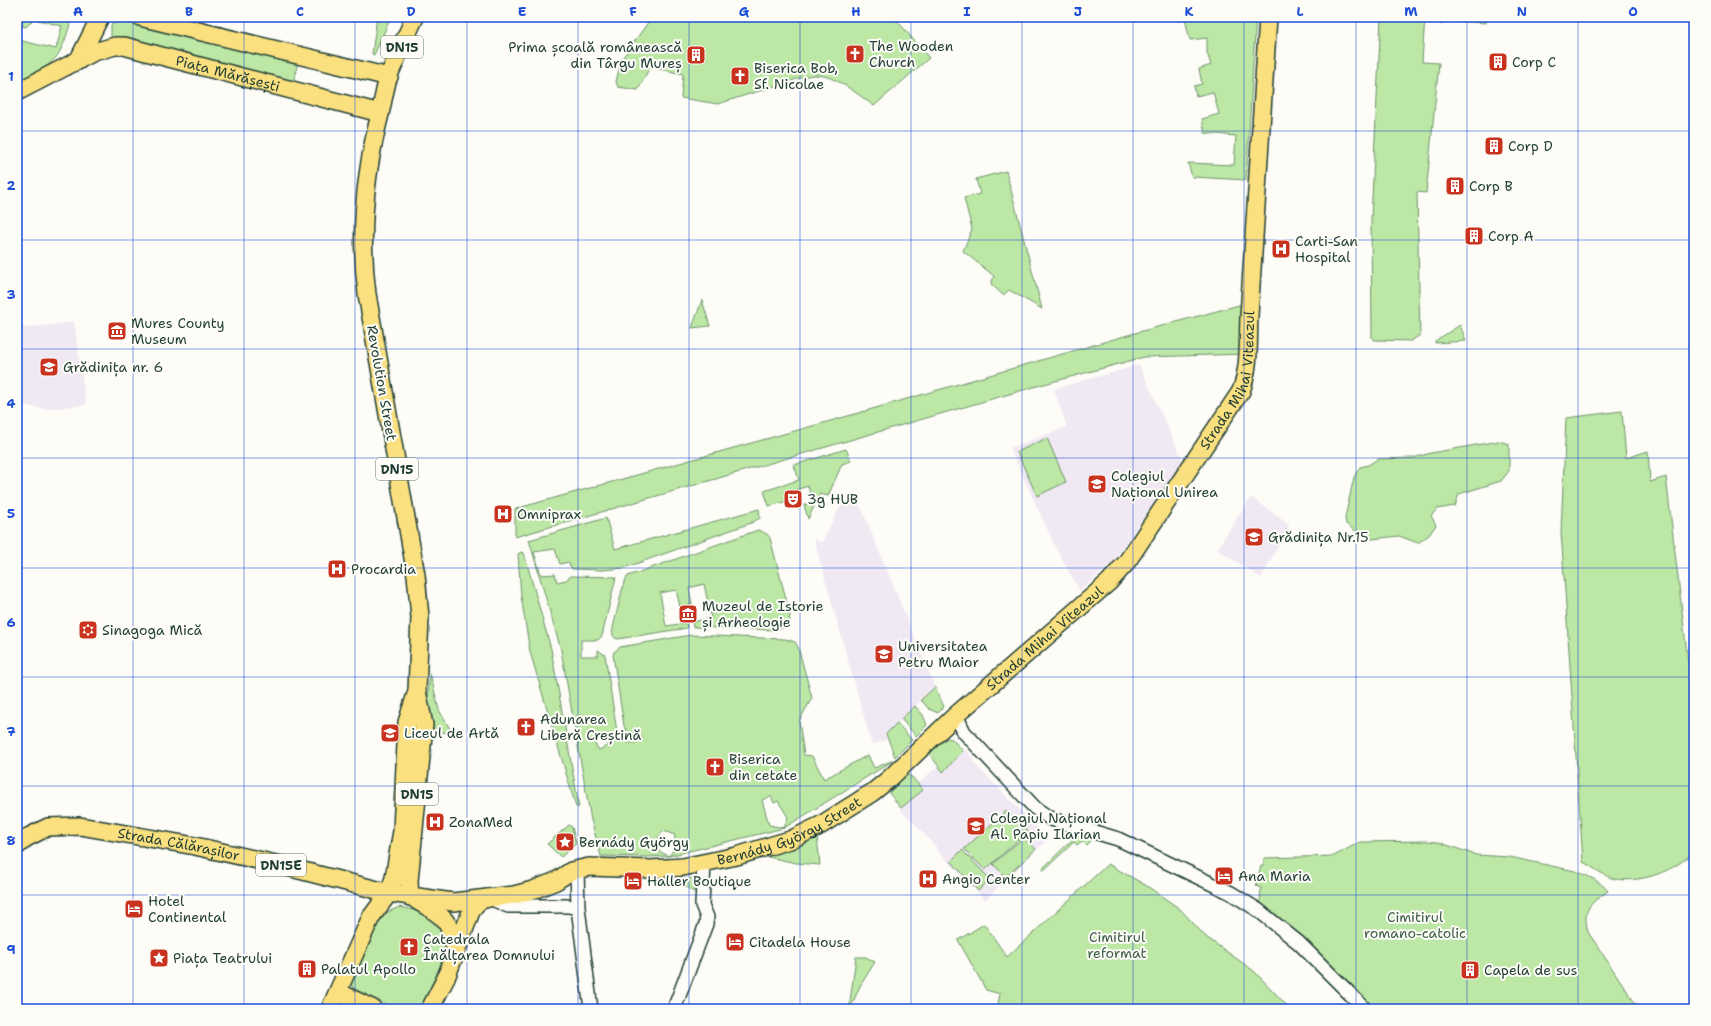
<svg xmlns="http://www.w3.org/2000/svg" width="1711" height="1026" font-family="'Shantell Sans',sans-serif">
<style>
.built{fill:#f0e8f2}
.green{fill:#bce7a4;stroke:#6e926c;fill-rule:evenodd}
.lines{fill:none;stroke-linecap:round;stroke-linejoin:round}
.minor-casing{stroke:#1f3d34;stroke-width:16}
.major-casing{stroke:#1f3d34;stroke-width:20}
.minor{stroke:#fdfcf7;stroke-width:13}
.major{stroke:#fbe080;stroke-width:17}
.grid{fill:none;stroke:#1d4ed8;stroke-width:1;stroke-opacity:0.55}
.labels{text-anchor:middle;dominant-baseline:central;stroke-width:4;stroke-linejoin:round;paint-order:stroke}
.shield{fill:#fdfcf7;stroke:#62766e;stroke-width:1}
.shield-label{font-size:13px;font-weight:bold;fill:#1f3d34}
.poi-label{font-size:14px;fill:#1f3d34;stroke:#fdfcf7;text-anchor:start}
.street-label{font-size:14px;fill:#1f3d34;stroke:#fdfcf7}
.park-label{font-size:14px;fill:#3e5f4a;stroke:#fdfcf7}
.neatline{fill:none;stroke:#1d4ed8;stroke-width:1.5}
.grid-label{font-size:13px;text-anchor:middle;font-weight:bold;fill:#1d4ed8}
</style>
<rect width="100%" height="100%" fill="#fdfcf7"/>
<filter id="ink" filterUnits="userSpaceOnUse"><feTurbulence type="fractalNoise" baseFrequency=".025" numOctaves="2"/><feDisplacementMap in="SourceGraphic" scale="8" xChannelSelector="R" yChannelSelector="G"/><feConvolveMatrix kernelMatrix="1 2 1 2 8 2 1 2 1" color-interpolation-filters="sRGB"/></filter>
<g filter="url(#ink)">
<g class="built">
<path d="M 74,322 L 86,405 L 45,409 L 17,404 L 17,329 Z"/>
<path d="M 1139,365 L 1183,461 L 1113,562 L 1080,591 L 1056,548 L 1010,448 L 1067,427 L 1054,389 Z"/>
<path d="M 1251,497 L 1289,525 L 1261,578 L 1217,549 Z"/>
<path d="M 843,501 L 860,505 L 935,687 L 886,734 L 888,739 L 872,745 L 814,539 L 822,543 Z"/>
<path d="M 965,749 L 973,759 L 972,761 L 1048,839 L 985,900 L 936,849 L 937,848 L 910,818 L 909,819 L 900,809 L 923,789 L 918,784 L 938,766 L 943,771 Z"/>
</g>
<g class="green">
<path d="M 24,17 L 72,17 C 60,60 57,63 17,82 L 18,40 L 56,49 L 62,26 L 34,19 L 26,27 L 22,26 Z"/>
<path d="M 377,17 L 391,17 L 374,55 L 372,54 Z"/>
<path d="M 652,17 L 674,17 L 685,21 L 688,17 L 894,17 L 929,58 L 874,106 C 859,95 835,75 816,75 C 812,75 807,76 803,77 L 718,104 L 681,98 L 683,74 L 650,67 L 638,90 L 618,87 L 616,82 L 621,60 Z"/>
<path d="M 1176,17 L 1256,17 L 1246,180 L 1192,177 L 1188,163 L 1234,165 L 1236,136 L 1205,133 L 1202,119 L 1219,114 L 1213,92 L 1196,96 L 1194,86 L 1202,84 L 1199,69 L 1211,65 L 1207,53 L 1207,38 L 1190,40 L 1185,19 L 1178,21 Z"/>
<path d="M 1381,17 L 1425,17 L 1422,62 L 1439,63 L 1426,193 L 1417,192 L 1420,335 L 1411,341 L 1375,340 L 1372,338 L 1371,218 Z"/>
<path d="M 1442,17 L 1487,17 L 1486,23 L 1445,20 L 1441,25 Z"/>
<path d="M 125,21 L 298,62 L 293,83 L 115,41 L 111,36 L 111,25 L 118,22 Z"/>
<path d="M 1006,171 L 1042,309 L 1009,290 L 1003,295 L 991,284 L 994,276 L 963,251 L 972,229 L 964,198 L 980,194 L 976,179 Z"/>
<path d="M 702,300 L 710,326 L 692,328 Z"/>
<path d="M 1243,304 L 1248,354 L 1144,357 L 1037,386 L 515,537 L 515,509 L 841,418 L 1135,333 Z"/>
<path d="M 1460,325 L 1466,341 L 1435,343 L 1435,341 Z"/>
<path d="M 1622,411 L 1626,458 L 1648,451 L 1650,482 L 1666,477 L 1689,670 L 1694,671 L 1694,852 C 1673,871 1644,883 1615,879 C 1607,878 1591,866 1583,862 L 1561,531 L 1566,418 Z"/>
<path d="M 1047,438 L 1066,482 L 1037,496 L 1017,452 Z"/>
<path d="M 1499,441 L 1509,444 L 1509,471 L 1501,481 L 1459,494 L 1455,506 L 1437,509 L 1431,516 L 1436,525 L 1429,535 L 1418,543 L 1399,536 L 1372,539 L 1361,535 L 1346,524 L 1345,518 L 1354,477 L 1360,467 L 1368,465 L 1378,459 L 1413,458 L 1431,453 Z"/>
<path d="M 846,449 L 851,461 L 842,464 L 828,496 L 820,494 L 808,519 L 804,505 L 813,502 L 808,486 L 786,493 L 788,501 L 769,506 L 764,491 L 799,480 L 794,465 Z"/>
<path d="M 759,509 L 760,518 L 751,523 L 624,568 L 602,570 L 572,569 L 568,562 L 560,564 L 555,549 L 534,552 L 541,575 L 555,574 L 557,582 L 566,580 L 571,576 L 616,577 L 602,636 L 598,640 L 581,640 L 581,656 L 598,656 L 598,650 L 605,655 L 617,732 C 621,742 633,747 642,739 L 641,735 L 626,731 L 624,726 L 613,655 L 614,652 L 620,647 L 691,635 L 785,639 L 795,642 L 798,647 L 812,698 L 799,721 L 804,755 L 812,756 L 824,779 L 868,755 L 874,768 L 896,759 L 784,828 L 669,856 L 647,857 L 601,856 L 591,820 L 561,650 L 529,540 L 606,518 L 615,549 ZM 605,735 L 610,744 L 599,750 L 593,741 ZM 771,796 L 774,803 L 778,801 L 788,817 L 784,828 L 769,825 L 762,800 ZM 663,831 L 675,835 L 674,849 L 669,856 L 654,849 L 655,843 Z"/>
<path d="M 758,530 L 767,534 L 770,538 L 790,614 L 789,624 L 785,627 L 776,630 L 693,627 L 692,622 L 711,618 L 704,584 L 689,588 L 692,604 L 680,607 L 676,590 L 660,593 L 666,626 L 686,623 L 687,628 L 618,639 C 612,638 612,633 613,628 L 624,582 L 628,576 Z"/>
<path d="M 521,552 L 524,553 L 551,649 L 579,807 L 576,807 L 530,652 L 521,596 L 518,554 Z"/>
<path d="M 430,673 L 439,710 L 453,734 L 425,729 Z"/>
<path d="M 935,687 L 944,707 L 938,713 L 929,709 L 921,700 Z"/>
<path d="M 915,706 L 923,715 L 927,725 L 916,736 L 901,719 Z"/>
<path d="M 897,723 L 912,740 L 895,757 L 886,734 Z"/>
<path d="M 947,738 L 952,739 L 963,751 L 943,772 L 930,755 L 931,752 Z"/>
<path d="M 908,775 L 912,777 L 923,790 L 901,808 L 889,793 L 901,780 Z"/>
<path d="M 1006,811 L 1028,831 L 985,870 L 964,849 Z"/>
<path d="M 569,825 L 572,827 L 576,844 L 561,857 L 547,844 Z"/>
<path d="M 1079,833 L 1095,837 L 1087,845 L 1082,841 L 1077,845 L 1074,842 L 1044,870 L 1042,869 Z"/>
<path d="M 817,837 L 820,865 L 796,863 L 764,856 L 790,849 Z"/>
<path d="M 1024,837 L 1036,849 L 1006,877 L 993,864 Z"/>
<path d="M 1426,841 L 1438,842 L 1476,855 L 1510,857 L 1575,871 C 1587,875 1600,881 1608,891 C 1590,904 1582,908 1588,932 L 1639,1009 L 1372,1009 L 1298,933 L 1260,902 L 1261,888 L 1256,886 L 1261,866 L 1264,866 L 1264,858 L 1334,856 L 1360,842 Z"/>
<path d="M 962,850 L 990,879 L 978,891 L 951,861 Z"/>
<path d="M 1108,864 L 1147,886 L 1180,909 L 1206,937 L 1254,971 L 1290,1009 L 997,1009 L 1000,994 L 986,990 L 958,940 L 984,924 L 1007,957 Z"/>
<path d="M 695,878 L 694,892 L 681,884 L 680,880 Z"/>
<path d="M 399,907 C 417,910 443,919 446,941 C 448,954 426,997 419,1009 L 395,1009 L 353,988 L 351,984 L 379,920 L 384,914 Z"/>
<path d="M 856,957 L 866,957 L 875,962 L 860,986 L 850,1009 L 849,1009 Z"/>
</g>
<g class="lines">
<defs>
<g id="minor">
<path d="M 956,715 L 964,732 L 1035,808 L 1051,819 L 1118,839 L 1231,893 L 1258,910 L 1299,943 L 1365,1009"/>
<path d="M 577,869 L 578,908 L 591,1009"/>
<path d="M 490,898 L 508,906 L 568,906 L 578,908"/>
<path d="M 674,1009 L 706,924 L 707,917 L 702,905 L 704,863"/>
</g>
<g id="major">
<path d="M 140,17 L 389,77"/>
<path d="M 78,61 L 100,17"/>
<path id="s1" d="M 17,92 L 94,52 L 115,46 L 124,46 L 165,57 L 380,113"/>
<path id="s2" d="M 17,846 L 26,838 L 48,827 L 80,826 L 195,846 L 276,864 L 389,893 L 453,902 L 514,895 L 533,890 L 556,881 L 571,871 L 589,867 L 650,869 L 683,867 L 737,856 L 773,845 L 790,840 L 821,825 L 873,792 L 889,779 L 956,715 L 1109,582 L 1126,563 L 1241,391 C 1250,367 1248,341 1249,316 L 1268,17"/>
<path d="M 410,897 L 409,881 L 424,725 L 417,691 L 420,617 L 416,575 L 367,294 C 359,233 365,173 380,114 C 383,101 385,87 389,75 C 397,56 406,36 415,17"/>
<path d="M 416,900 C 442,915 452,920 455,952"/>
<path d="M 338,992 L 373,1009"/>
<path d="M 330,1009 L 371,917 L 389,893 L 394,878 L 402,831 L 407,722 L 417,691"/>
<path d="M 430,1009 L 446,978 L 472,909 L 479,901 L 488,898"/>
</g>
</defs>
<use href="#minor" class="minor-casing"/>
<use href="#major" class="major-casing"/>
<use href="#minor" class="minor"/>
<use href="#major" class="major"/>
</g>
</g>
<path class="grid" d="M 133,17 L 133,1009M 244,17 L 244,1009M 355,17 L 355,1009M 467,17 L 467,1009M 578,17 L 578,1009M 689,17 L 689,1009M 800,17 L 800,1009M 911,17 L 911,1009M 1022,17 L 1022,1009M 1133,17 L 1133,1009M 1244,17 L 1244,1009M 1356,17 L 1356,1009M 1467,17 L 1467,1009M 1578,17 L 1578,1009M 17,131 L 1694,131M 17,240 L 1694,240M 17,349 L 1694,349M 17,458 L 1694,458M 17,568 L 1694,568M 17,677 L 1694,677M 17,786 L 1694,786M 17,895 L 1694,895"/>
<defs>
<symbol id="church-square" viewBox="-11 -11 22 22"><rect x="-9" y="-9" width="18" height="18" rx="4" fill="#c8321e" stroke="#fdfcf7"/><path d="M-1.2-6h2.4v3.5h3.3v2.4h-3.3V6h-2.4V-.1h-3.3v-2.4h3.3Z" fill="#fff"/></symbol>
<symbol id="building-square" viewBox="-11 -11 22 22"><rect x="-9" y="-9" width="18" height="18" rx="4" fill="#c8321e" stroke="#fdfcf7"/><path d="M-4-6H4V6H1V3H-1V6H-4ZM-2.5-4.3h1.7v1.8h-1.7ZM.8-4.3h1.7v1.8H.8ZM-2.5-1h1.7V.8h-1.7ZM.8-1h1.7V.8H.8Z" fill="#fff"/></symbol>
<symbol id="hospital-square" viewBox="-11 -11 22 22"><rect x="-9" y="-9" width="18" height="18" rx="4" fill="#c8321e" stroke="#fdfcf7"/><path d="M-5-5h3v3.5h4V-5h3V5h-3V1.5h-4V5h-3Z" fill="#fff"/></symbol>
<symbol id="museum-square" viewBox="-11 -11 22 22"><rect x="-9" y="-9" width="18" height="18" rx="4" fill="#c8321e" stroke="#fdfcf7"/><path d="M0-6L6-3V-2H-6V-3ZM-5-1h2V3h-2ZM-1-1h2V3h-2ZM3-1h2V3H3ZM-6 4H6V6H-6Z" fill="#fff"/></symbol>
<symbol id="school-square" viewBox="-11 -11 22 22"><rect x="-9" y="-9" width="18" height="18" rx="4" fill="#c8321e" stroke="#fdfcf7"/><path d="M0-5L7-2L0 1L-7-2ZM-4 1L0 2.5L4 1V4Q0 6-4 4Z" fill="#fff"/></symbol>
<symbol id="university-square" viewBox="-11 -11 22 22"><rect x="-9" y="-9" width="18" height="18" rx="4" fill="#c8321e" stroke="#fdfcf7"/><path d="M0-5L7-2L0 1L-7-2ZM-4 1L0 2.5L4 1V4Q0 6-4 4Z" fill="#fff"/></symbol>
<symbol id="theatre-square" viewBox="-11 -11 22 22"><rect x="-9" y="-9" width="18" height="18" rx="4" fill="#c8321e" stroke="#fdfcf7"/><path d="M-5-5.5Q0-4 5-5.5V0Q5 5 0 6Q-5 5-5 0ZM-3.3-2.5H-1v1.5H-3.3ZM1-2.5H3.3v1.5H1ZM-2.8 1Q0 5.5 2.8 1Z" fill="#fff"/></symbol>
<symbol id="synagogue-square" viewBox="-11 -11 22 22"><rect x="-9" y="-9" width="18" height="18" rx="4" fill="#c8321e" stroke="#fdfcf7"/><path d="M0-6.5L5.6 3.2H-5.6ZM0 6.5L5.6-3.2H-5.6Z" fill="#fff"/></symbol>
<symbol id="sight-square" viewBox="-11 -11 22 22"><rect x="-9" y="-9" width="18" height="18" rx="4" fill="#c8321e" stroke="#fdfcf7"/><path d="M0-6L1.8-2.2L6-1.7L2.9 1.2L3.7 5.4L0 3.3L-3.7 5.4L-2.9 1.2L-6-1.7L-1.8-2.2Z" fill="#fff"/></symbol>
<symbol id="hotel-square" viewBox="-11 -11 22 22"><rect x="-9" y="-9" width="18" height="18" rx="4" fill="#c8321e" stroke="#fdfcf7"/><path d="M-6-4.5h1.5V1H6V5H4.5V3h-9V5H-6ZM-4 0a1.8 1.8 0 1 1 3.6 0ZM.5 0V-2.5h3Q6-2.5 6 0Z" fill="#fff"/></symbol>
</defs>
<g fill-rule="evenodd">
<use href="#church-square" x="844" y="43" width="22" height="22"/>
<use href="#building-square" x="685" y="44" width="22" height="22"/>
<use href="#building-square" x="1487" y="51" width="22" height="22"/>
<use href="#church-square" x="729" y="65" width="22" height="22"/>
<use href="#building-square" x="1483" y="135" width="22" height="22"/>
<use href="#building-square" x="1444" y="175" width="22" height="22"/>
<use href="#building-square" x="1463" y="225" width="22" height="22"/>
<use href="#hospital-square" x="1270" y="238" width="22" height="22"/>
<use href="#museum-square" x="106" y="320" width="22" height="22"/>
<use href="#school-square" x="38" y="356" width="22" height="22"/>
<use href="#university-square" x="1086" y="473" width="22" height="22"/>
<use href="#theatre-square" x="782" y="488" width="22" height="22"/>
<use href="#hospital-square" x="492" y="503" width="22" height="22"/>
<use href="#school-square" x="1243" y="526" width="22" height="22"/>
<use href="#hospital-square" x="326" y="558" width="22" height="22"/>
<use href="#museum-square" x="677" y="603" width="22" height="22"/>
<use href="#synagogue-square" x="77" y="619" width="22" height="22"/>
<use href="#university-square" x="873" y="643" width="22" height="22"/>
<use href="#church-square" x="515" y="716" width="22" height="22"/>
<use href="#school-square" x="379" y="722" width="22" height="22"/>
<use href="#church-square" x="704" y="756" width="22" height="22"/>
<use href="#hospital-square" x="424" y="811" width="22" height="22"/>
<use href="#university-square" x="965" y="815" width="22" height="22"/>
<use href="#sight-square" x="554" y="831" width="22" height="22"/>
<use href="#hotel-square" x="1213" y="865" width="22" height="22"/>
<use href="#hospital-square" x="917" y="868" width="22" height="22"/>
<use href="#hotel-square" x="622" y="870" width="22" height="22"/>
<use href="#hotel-square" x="123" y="898" width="22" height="22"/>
<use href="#hotel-square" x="724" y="931" width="22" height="22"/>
<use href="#church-square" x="398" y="936" width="22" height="22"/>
<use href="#sight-square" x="148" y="947" width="22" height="22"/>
<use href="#building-square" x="296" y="958" width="22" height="22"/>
<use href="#building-square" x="1459" y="959" width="22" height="22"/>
</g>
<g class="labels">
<g class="shield">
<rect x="381" y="36" width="42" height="22" rx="3"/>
<rect x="376" y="458" width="42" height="22" rx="3"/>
<rect x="396" y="783" width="42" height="22" rx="3"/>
<rect x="256" y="854" width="50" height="22" rx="3"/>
</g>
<g class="shield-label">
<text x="402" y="47">DN15</text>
<text x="397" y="469">DN15</text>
<text x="417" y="794">DN15</text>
<text x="281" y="865">DN15E</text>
</g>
<g class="poi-label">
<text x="869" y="46">The Wooden<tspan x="869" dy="16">Church</tspan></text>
<text x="682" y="47" text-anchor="end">Prima școală românească<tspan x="682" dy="16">din Târgu Mureș</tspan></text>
<text x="1512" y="62">Corp C</text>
<text x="754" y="68">Biserica Bob,<tspan x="754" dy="16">Sf. Nicolae</tspan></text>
<text x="1508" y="146">Corp D</text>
<text x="1469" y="186">Corp B</text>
<text x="1488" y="236">Corp A</text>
<text x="1295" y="241">Carti-San<tspan x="1295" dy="16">Hospital</tspan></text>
<text x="131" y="323">Mures County<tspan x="131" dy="16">Museum</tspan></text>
<text x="63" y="367">Grădinița nr. 6</text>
<text x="1111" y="476">Colegiul<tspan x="1111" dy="16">Național Unirea</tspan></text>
<text x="807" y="499">3g HUB</text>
<text x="517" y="514">Omniprax</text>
<text x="1268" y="537">Grădinița Nr.15</text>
<text x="351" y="569">Procardia</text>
<text x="702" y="606">Muzeul de Istorie<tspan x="702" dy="16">și Arheologie</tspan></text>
<text x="102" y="630">Sinagoga Mică</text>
<text x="898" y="646">Universitatea<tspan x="898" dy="16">Petru Maior</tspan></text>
<text x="540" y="719">Adunarea<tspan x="540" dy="16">Liberă Creștină</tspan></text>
<text x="404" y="733">Liceul de Artă</text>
<text x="729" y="759">Biserica<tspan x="729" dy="16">din cetate</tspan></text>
<text x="990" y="818">Colegiul Național<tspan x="990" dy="16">Al. Papiu Ilarian</tspan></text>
<text x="449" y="822">ZonaMed</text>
<text x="579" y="842">Bernády György</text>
<text x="1238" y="876">Ana Maria</text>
<text x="942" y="879">Angio Center</text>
<text x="647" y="881">Haller Boutique</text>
<text x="148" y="901">Hotel<tspan x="148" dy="16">Continental</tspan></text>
<text x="423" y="939">Catedrala<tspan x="423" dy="16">Înălțarea Domnului</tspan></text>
<text x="749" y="942">Citadela House</text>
<text x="173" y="958">Piața Teatrului</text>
<text x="321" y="969">Palatul Apollo</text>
<text x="1484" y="970">Capela de sus</text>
</g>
<g class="street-label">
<text stroke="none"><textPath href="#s1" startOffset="225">Piața Mărășești</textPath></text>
<text stroke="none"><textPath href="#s2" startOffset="1447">Strada Mihai Viteazul</textPath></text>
<text transform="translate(382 383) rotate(80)">Revolution Street</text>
<text stroke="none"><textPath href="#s2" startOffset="1123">Strada Mihai Viteazul</textPath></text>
<text stroke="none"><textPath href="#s2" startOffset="799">Bernády György Street</textPath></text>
<text stroke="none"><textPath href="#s2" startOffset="169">Strada Călărașilor</textPath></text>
</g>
<g class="park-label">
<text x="1415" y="917">Cimitirul<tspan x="1415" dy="16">romano-catolic</tspan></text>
<text x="1117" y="937">Cimitirul<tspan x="1117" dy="16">reformat</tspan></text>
</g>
</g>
<rect width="1711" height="1026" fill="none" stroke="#fdfcf7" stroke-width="44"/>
<rect x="22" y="22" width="1667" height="982" class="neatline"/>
<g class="grid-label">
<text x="78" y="16">A</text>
<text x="189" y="16">B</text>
<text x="300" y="16">C</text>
<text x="411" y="16">D</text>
<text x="522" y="16">E</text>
<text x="633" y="16">F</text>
<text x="744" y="16">G</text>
<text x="856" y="16">H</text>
<text x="967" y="16">I</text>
<text x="1078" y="16">J</text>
<text x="1189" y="16">K</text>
<text x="1300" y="16">L</text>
<text x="1411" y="16">M</text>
<text x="1522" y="16">N</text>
<text x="1633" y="16">O</text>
<text x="11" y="81">1</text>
<text x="11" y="190">2</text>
<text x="11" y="299">3</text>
<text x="11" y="408">4</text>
<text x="11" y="518">5</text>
<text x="11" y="627">6</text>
<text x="11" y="736">7</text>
<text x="11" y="845">8</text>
<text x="11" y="954">9</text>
</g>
</svg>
